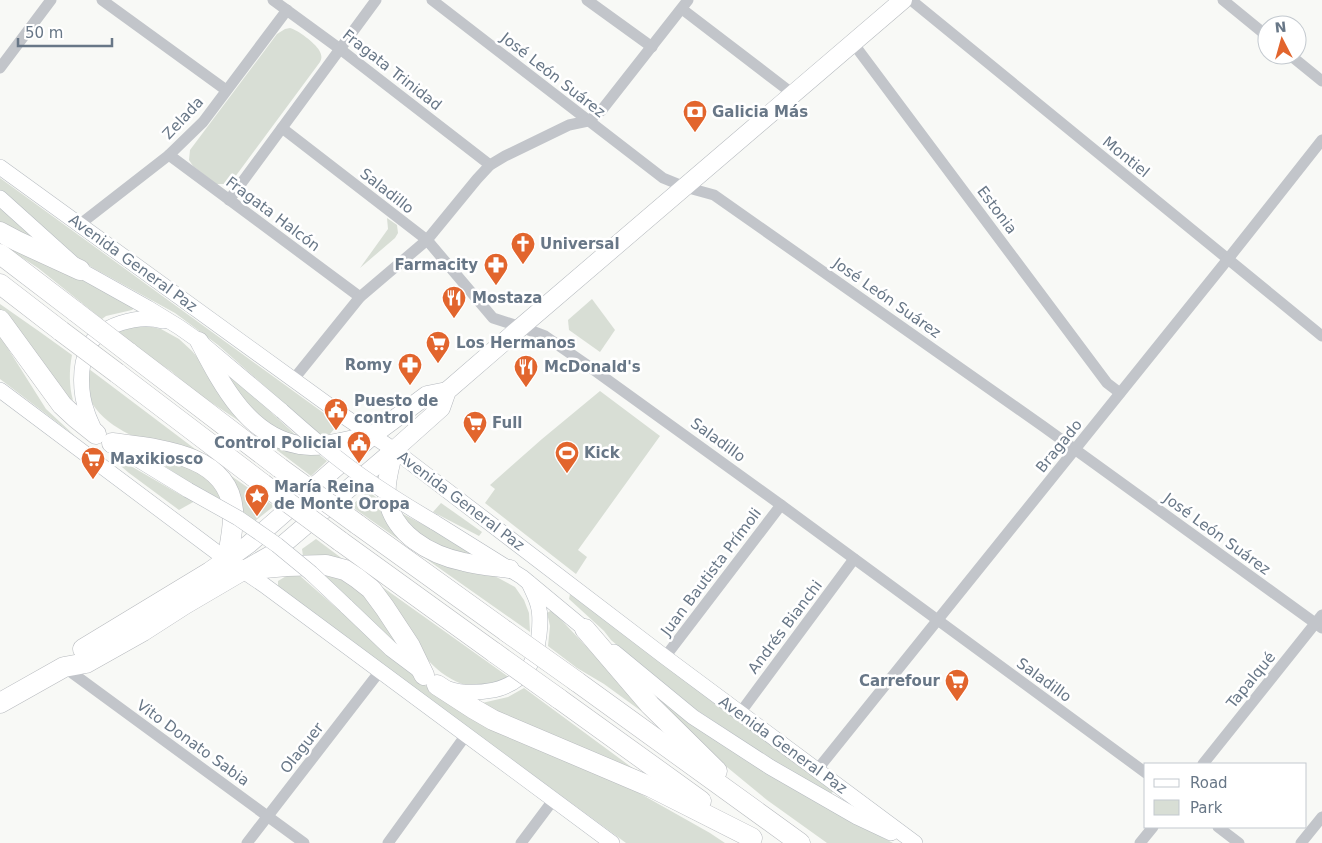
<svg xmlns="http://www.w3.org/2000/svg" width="1322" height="843" font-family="'DejaVu Sans',sans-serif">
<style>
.green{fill:#d8ded5}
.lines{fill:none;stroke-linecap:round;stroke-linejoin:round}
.secondary-casing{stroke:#b6bbc0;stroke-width:16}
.primary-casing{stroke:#b5b9be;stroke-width:19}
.highway-casing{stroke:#b7babe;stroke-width:21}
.street{stroke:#c2c5ca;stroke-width:11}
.secondary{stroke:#fff;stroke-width:15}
.primary{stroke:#fff;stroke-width:18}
.highway{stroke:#fff;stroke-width:20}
.secondary-bridge-casing{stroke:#b6bbc0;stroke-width:16;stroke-linecap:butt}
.highway-bridge-casing{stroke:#b7babe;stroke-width:21;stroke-linecap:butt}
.secondary-bridge{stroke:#fff;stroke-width:15}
.highway-bridge{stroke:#fff;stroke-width:20}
.labels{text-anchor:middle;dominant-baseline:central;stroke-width:5;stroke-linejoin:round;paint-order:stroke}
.street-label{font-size:15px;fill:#687787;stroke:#fff}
.poi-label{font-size:15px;font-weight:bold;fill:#687787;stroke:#fff;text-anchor:start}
</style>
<rect width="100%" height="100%" fill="#f8f9f6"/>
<g class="green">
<path d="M 290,28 C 298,30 315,43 319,50 C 322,55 322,58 320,62 L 232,181 L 227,184 L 216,184 L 193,166 L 189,160 L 190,150 L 277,34 L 285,29 Z"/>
<path d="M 0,178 L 336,422 L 334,424 L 335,428 L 330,434 L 319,434 L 218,345 L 175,313 L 93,268 L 66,250 L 0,191 Z"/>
<path d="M 0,205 L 51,252 L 0,224 Z"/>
<path d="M 387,218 L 397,225 L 398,233 L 395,238 L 360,268 L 388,229 Z"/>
<path d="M 10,245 L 39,258 L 135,307 L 132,310 L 106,316 L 102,319 L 38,268 L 9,249 Z"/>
<path d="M 592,299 L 615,330 L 600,352 L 569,330 L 568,320 Z"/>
<path d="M 0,304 L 40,332 L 72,355 C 69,370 69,386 73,400 L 69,398 L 0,310 Z"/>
<path d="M 130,326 L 147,326 L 161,329 L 179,339 L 192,351 L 204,365 L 225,399 L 317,453 L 327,461 L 311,476 L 239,421 L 194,391 L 171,371 L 152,359 L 116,331 Z"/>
<path d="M 0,336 L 46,409 L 75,436 L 0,379 Z"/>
<path d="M 223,368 L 300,439 L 283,435 L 252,414 Z"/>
<path d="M 89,369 L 105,381 L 207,458 C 192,454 177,450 162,446 C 155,444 147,442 140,439 C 112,428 77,404 89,369 Z"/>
<path d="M 600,391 L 660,436 L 578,550 L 587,557 L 576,574 L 485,503 L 495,489 L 490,485 L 542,439 Z"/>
<path d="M 142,451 L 203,471 L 225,502 L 187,481 Z"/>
<path d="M 117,458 L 179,494 L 195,501 L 179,510 L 129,473 L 115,461 Z"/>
<path d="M 217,466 L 274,506 L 255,521 L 239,510 Z"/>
<path d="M 368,491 L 381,501 L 395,532 L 489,573 L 515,587 L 524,600 L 529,613 L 530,632 L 351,506 Z"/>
<path d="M 441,503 L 482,532 L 479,536 L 433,512 Z"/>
<path d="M 403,514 L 439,533 L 476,555 L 474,558 L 442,550 L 424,539 L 404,521 Z"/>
<path d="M 316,539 L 352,566 L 303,556 L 302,549 Z"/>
<path d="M 318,571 L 350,581 L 368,596 L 396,643 Z"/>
<path d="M 288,575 L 299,575 L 423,684 L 473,716 L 639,793 L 710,833 L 725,843 L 626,843 L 278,588 L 278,581 Z"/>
<path d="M 367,576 L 510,678 C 498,681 481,688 469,686 C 436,678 418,648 400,623 C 389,607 378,592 367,576 Z"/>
<path d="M 570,594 L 833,791 L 831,795 L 785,768 L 680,699 L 611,640 L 604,631 L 569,599 Z"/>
<path d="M 552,610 L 659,724 L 604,684 L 577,668 L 548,646 L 550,626 L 547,613 Z"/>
<path d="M 633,676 L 663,702 L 698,727 L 832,811 L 893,843 L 827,843 L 767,800 L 694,740 Z"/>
<path d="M 524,688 L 638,772 L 524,726 L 482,703 L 508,697 Z"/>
</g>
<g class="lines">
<defs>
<g id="secondary">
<path d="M 0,167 L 345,417 L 394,450 L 665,657 L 915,843"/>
<path d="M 0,198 L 80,270 L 148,308 L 179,327 L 199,341 L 282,411"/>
<path d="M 0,390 L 227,560 L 264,585 L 612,843"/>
<path d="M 96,434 C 93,426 89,419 87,412 C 80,394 79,366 88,348 C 94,335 109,327 121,323 C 136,318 149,317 163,321"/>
<path d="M 116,446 L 188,490"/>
<path d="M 434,522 L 522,577 L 592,635"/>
<path d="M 346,606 L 391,649 L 423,673"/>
<path d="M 614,652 L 693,717 L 770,767 L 857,817 L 891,833"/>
<path d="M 449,689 C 464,694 478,693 494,690 C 523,683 536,664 539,635 C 540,625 541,615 538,605 C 536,597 532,590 529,583"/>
</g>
<g id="primary">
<path d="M 199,341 C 221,383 248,437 300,445 C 320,449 352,439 372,435"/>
<path d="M 394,450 C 391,465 385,481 387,496 C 392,534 430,555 464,562 C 479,566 495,567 510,569"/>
<path d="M 227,560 L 249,544 L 373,435 L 427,395 L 447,391"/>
<path d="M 244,570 L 272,554 L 394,450 L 441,408 L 447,391 L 521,327 L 903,0"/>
</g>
<g id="highway">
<path d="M 0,232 L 17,241 L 80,270"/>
<path d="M 0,254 L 76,312"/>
<path d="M 0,284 L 61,331"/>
<path d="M 0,320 L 62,405 L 76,418 L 96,434"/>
<path d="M 128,352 L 280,468"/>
<path d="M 117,373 L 263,484"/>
<path d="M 357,524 L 507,632"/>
<path d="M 340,541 L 495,653"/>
<path d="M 585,629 L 650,705 L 717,771"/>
<path d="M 83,649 L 210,572 L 227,560 C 230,544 234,527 233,510 C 228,453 156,449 112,443"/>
<path d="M 576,681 L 800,843"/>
<path d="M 437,685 L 474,709 L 493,720 L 651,787 L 752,838"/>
<path d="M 558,698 L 701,801"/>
<path d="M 0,703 L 64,667 L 86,663 L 143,631 L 185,604 L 243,570 L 287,566 L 326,565 L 345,570 L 357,578 L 371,589 L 385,608 L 410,646 L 424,675"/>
</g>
</defs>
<use href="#secondary" class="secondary-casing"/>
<use href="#primary" class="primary-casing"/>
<use href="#highway" class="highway-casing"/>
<g class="street">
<path d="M 102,0 L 226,90"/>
<path d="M 273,0 L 340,49 L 490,165"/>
<path d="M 432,0 L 663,178 L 685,187 L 714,195 L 1044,427 L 1322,628"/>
<path d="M 587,0 L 652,47"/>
<path d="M 911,0 L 1322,336"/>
<path d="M 1223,0 L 1267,36"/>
<path d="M 682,9 L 793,94"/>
<path d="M 853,43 L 1107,383 L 1120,393"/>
<path d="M 1290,55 L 1322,81"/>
<path d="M 0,68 L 51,0"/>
<path d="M 282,128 L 427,240 L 493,318 L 521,327 L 545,336 L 587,365 L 781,505 L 1146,773"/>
<path d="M 169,155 L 360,297"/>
<path d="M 229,200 L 376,0"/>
<path d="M 79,225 L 169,155 L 203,122 L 287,10"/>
<path d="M 293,380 L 360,297 L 427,240 L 477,179 L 490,165 L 505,156 L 569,125 L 588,121 L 601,111 L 688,0"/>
<path d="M 665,657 L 781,505"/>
<path d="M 64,667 L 304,843"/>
<path d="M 740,713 L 854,559"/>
<path d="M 1203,764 L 1322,615"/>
<path d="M 817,770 L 1228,259 L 1322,140"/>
<path d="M 1218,827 L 1239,843"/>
<path d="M 247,843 L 380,671"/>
<path d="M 388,843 L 466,735"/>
<path d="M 521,843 L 554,799"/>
<path d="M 1140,843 L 1153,827"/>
<path d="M 1301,843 L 1322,817"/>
</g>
<use href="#secondary" class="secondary"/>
<use href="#primary" class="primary"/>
<use href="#highway" class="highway"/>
<defs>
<g id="secondary-bridge">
<path d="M 282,411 C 308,434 334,457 363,477 C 386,493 410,508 434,522"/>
<path d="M 188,490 L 238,518 L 277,545 L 311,573 L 346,606"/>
</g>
<g id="highway-bridge">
<path d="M 76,312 L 128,352"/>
<path d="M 61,331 L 117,373"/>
<path d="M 280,468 L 357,524"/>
<path d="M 263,484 L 340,541"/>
<path d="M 507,632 L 576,681"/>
<path d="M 495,653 L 558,698"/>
</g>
</defs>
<use href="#secondary-bridge" class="secondary-bridge-casing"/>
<use href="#highway-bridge" class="highway-bridge-casing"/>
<use href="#secondary-bridge" class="secondary-bridge"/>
<use href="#highway-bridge" class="highway-bridge"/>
</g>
<defs>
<symbol id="bank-pin" viewBox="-11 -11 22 30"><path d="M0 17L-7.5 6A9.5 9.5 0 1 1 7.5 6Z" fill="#e2652d" stroke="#fff"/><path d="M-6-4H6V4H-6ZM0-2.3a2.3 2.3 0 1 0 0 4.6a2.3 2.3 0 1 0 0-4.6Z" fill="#fff"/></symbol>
<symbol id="church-pin" viewBox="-11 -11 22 30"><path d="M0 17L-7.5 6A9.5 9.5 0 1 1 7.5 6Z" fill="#e2652d" stroke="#fff"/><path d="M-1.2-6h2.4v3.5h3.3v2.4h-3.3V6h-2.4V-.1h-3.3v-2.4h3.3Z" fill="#fff"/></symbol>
<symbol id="pharmacy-pin" viewBox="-11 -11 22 30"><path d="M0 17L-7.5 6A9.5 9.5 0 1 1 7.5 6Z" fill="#e2652d" stroke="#fff"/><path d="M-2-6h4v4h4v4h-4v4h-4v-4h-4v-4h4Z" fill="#fff"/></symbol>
<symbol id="restaurant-pin" viewBox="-11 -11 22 30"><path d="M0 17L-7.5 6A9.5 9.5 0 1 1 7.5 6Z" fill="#e2652d" stroke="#fff"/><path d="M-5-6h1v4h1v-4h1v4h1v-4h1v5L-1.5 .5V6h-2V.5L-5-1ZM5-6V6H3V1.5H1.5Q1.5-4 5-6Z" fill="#fff"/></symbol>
<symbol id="supermarket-pin" viewBox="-11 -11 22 30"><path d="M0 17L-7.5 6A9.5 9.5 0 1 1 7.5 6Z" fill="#e2652d" stroke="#fff"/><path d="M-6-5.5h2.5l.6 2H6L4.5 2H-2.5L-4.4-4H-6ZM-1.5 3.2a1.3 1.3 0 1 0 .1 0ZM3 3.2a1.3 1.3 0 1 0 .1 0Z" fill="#fff"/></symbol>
<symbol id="civic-pin" viewBox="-11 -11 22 30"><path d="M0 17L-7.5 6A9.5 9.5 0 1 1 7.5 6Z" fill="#e2652d" stroke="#fff"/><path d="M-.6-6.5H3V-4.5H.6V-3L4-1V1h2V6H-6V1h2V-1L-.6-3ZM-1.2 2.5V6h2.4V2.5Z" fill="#fff"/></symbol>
<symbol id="stadium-pin" viewBox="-11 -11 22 30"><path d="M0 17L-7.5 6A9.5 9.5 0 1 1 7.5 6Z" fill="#e2652d" stroke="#fff"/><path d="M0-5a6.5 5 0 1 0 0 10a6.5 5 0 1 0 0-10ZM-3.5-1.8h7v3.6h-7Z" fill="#fff"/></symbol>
<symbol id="sight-pin" viewBox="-11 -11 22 30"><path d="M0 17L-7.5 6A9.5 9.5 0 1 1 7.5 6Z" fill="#e2652d" stroke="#fff"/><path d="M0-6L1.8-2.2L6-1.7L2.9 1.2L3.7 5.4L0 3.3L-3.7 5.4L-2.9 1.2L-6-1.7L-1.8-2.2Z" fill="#fff"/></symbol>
</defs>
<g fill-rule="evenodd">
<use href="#bank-pin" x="681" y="98" width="28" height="38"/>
<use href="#church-pin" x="509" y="230" width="28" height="38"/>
<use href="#pharmacy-pin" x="482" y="251" width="28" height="38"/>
<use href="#restaurant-pin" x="440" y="284" width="28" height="38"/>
<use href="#supermarket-pin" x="424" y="329" width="28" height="38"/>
<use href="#pharmacy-pin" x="396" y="351" width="28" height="38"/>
<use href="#restaurant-pin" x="512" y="353" width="28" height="38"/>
<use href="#civic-pin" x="322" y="396" width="28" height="38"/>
<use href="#supermarket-pin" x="461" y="409" width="28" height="38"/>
<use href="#civic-pin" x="345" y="429" width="28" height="38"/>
<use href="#stadium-pin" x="553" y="439" width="28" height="38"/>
<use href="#supermarket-pin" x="79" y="445" width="28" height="38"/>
<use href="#sight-pin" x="243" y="482" width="28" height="38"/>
<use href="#supermarket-pin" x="943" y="667" width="28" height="38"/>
</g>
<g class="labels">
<g class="street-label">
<text transform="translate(392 70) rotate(38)">Fragata Trinidad</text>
<text transform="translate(553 75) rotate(38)">José León Suárez</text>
<text transform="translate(183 118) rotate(-47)">Zelada</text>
<text transform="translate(1126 157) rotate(39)">Montiel</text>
<text transform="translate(387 191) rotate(38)">Saladillo</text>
<text transform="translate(997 210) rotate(53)">Estonia</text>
<text transform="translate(273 214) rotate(37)">Fragata Halcón</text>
<text transform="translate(133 263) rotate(36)">Avenida General Paz</text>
<text transform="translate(887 298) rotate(35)">José León Suárez</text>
<text transform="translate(718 440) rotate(36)">Saladillo</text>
<text transform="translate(1059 446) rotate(-51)">Bragado</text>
<text transform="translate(461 501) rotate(37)">Avenida General Paz</text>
<text transform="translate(1217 534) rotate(36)">José León Suárez</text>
<text transform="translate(711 572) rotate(-53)">Juan Bautista Prímoli</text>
<text transform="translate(785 627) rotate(-53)">Andrés Bianchi</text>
<text transform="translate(1044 680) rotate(36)">Saladillo</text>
<text transform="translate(1251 680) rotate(-51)">Tapalqué</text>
<text transform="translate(193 743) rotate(36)">Vito Donato Sabia</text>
<text transform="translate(783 745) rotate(36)">Avenida General Paz</text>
<text transform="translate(302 748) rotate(-52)">Olaguer</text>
</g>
<g class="poi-label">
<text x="712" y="112">Galicia Más</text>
<text x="540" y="244">Universal</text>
<text x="478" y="265" text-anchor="end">Farmacity</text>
<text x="472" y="298">Mostaza</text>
<text x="456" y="343">Los Hermanos</text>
<text x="392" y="365" text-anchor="end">Romy</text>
<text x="544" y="367">McDonald's</text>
<text x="354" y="401">Puesto de<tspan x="354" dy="17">control</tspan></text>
<text x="492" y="423">Full</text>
<text x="342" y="443" text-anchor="end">Control Policial</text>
<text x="584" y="453">Kick</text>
<text x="110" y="459">Maxikiosco</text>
<text x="274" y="487">María Reina<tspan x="274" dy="17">de Monte Oropa</tspan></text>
<text x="940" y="681" text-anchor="end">Carrefour</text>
</g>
</g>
<rect x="1144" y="763" width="162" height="65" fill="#ffffff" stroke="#c3c9cf"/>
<rect x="1154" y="779" width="25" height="8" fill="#ffffff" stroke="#c3c9cf"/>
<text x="1190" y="788" font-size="15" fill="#687787">Road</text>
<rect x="1154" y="800" width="25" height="15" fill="#d8ded5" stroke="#c3c9cf"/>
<text x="1190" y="813" font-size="15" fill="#687787">Park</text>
<g transform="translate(1282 40) rotate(354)"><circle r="24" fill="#ffffff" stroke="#c3c9cf"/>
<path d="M0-4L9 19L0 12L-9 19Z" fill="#e2652d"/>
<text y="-8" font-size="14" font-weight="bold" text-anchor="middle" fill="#687787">N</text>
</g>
<path d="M18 38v8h94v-8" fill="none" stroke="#687787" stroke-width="2.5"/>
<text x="25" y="38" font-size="15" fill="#687787" stroke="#ffffff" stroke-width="4" paint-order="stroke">50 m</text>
</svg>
